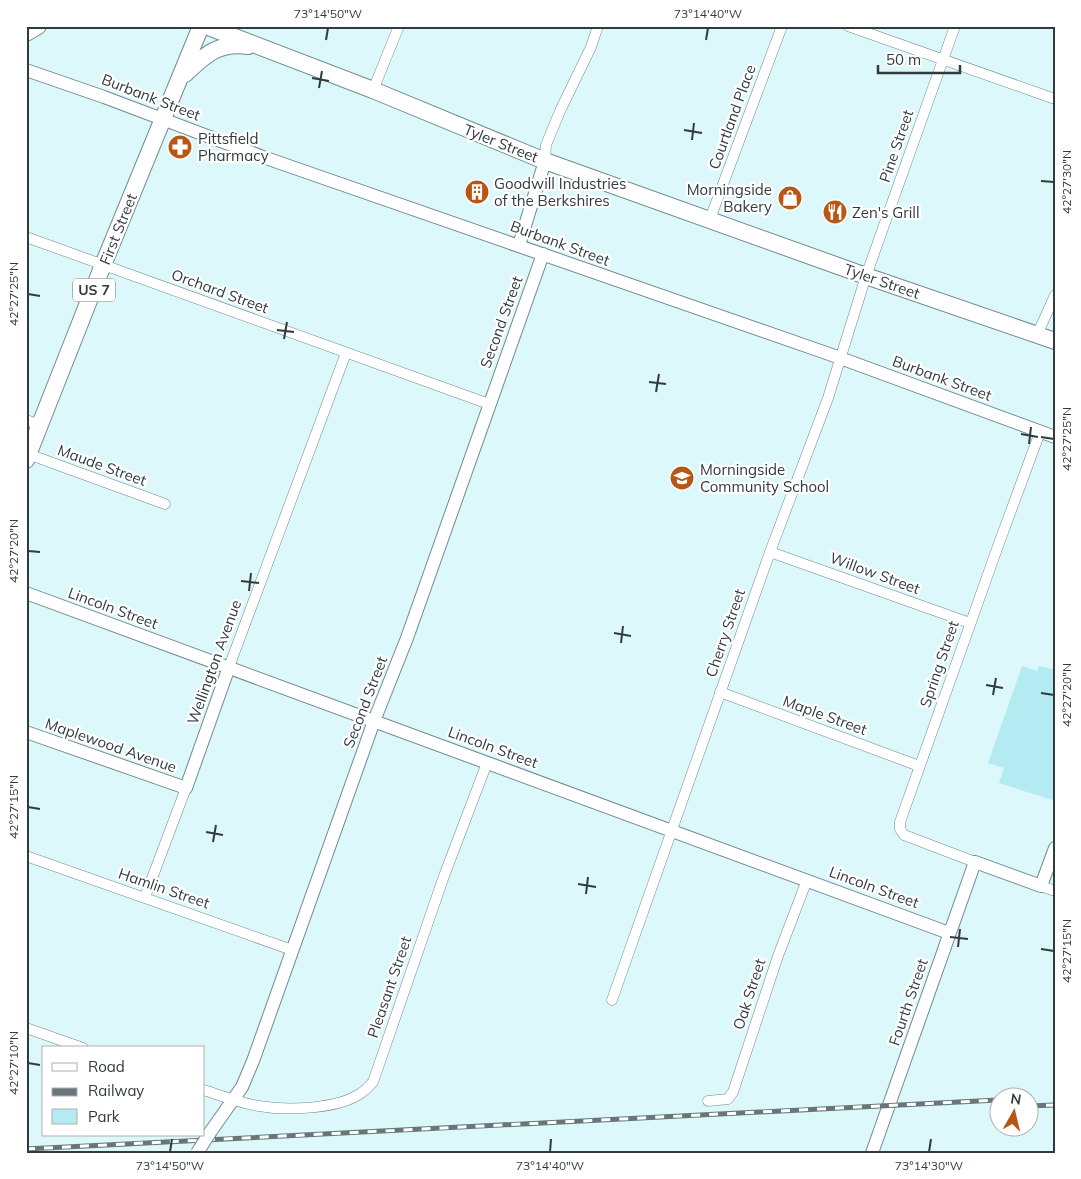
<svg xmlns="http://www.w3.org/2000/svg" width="1081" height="1179" font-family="Mulish,sans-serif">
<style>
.green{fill:#b4eaf2}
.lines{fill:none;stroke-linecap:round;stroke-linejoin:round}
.minor-casing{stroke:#71898d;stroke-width:11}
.tertiary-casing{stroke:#71898d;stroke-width:14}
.primary-casing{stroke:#71898d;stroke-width:18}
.minor{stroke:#fff;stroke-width:10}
.tertiary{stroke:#fff;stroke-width:12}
.primary{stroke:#fff;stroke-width:16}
.rail-casing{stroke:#677678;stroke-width:5}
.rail{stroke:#fff;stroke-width:3;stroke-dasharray:9;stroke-linecap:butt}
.tertiary-bridge-casing{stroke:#71898d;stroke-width:14;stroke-linecap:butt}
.tertiary-bridge{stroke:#fff;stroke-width:12}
.ticks{fill:none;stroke:#313b3d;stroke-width:2}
.labels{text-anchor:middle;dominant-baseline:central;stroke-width:4.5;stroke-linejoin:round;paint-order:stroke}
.shield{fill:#fff;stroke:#6f7677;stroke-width:1}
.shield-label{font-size:14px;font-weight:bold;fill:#313b3d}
.street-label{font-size:15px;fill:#313b3d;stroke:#fff}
.poi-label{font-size:15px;fill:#313b3d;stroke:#fff;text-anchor:start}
.neatline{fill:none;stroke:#313b3d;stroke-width:2}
.ticks-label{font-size:12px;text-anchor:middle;fill:#313b3d}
</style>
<rect width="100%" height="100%" fill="#ddf8fb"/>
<path class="green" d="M 1022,666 L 1037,671 L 1039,666 L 1055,670 L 1055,801 L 999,783 L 1004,768 L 988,763 Z"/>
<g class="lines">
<defs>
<g id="minor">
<path d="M 848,26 L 1055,99"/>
<path d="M 373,90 L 399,26"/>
<path d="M 545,161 L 546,145 L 560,111 L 591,47 L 598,26"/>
<path d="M 710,219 L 782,26"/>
<path d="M 26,237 L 489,404"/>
<path d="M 1037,335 L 1055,295"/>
<path d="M 26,420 L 40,425"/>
<path d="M 28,454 L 165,504"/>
<path d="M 770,552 L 970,623"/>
<path d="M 229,667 L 346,353"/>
<path d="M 720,692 L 919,766"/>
<path d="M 26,856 L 292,950"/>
<path d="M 975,862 L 904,835 L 900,829 L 900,822 L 998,546 L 1040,432"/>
<path d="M 1041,886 L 1055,891"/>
<path d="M 145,897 L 186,788"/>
<path d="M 612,1000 L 770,552 L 828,398 L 866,276 L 955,26"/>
<path d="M 26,1028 L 83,1048"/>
<path d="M 204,1090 C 222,1096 240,1103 259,1106 C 287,1111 339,1109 361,1093 C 366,1090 369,1086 373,1082 L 444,876 L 487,763"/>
<path d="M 708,1101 L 728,1099 L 733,1092 L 778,956 L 807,880"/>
</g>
<g id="tertiary">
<path d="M 26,70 L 104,97 L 263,157 L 832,355 L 1055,437"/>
<path d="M 519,245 L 545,161"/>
<path d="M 26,593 L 949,933"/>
<path d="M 26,732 L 186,788 L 229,667"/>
<path d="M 211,1131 L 242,1087 L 253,1061 L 374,721 L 407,638 L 543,254"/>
<path d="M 872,1153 L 975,862 L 1041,886 L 1055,848"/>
</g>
<g id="primary">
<path d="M 206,26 L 373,90 L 545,161 L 866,276 L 1055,341"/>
<path d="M 26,33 L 38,26"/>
<path d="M 185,74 C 205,55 218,42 248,46"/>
<path d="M 26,460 L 103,265 L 201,26"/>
</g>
</defs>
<use href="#minor" class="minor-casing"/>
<use href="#tertiary" class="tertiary-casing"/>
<use href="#primary" class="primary-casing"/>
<use href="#minor" class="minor"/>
<use href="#tertiary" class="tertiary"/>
<use href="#primary" class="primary"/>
<defs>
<g id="rail">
<path d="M 1028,1106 L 1055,1105"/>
<path d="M 26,1149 L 998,1100"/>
</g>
</defs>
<use href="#rail" class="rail-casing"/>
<use href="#rail" class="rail"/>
<defs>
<path id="tertiary-bridge" d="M 197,1153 L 211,1131"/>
</defs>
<use href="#tertiary-bridge" class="tertiary-bridge-casing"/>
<use href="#tertiary-bridge" class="tertiary-bridge"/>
</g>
<path class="ticks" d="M 326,40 L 328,28M 706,40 L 708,28M 312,78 L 329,81M 319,88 L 322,71M 684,130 L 702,133M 692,140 L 694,123M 1041,181 L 1054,182M 28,294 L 40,296M 277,330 L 294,332M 284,339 L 287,322M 649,382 L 666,384M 656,392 L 659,374M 1021,434 L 1038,437M 1041,437 L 1054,439M 1029,444 L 1031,427M 28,551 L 40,552M 241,581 L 259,583M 249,591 L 251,573M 614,633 L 631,636M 621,643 L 623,626M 986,685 L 1003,688M 1041,693 L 1054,695M 993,695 L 996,678M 28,807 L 40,809M 206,832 L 223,835M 213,842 L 216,825M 578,884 L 596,887M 586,894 L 588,877M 950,937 L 968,939M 958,947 L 960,929M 1041,949 L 1054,951M 28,1063 L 40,1065M 170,1152 L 172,1139M 550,1152 L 551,1139M 929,1152 L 931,1139"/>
<defs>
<symbol id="pharmacy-disc" viewBox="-11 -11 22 22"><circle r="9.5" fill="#b85715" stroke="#fff"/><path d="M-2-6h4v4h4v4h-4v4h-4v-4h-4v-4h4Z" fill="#fff"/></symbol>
<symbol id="building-disc" viewBox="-11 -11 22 22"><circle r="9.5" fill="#b85715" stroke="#fff"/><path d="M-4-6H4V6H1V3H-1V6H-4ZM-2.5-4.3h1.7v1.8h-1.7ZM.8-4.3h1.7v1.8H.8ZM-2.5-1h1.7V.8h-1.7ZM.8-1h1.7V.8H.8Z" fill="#fff"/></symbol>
<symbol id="shop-disc" viewBox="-11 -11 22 22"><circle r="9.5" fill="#b85715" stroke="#fff"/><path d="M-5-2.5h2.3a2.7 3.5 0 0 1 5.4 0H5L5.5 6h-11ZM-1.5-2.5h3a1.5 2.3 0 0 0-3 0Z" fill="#fff"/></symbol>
<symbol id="restaurant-disc" viewBox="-11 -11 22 22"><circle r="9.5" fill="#b85715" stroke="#fff"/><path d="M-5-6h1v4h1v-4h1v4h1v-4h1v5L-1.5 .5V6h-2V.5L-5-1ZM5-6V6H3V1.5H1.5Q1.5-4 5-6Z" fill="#fff"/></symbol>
<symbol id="school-disc" viewBox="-11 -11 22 22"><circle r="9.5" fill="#b85715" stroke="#fff"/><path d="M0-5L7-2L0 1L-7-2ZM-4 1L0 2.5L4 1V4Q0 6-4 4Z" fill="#fff"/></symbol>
</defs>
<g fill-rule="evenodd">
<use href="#pharmacy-disc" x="166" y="133" width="28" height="28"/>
<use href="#building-disc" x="463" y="178" width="28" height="28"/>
<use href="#shop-disc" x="776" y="184" width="28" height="28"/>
<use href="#restaurant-disc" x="821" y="198" width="28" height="28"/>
<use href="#school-disc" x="668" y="464" width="28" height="28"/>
</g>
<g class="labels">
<rect class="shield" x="73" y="278.5" width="42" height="23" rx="4"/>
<g class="shield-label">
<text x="94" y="290">US 7</text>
</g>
<g class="street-label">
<text transform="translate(151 97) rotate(21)">Burbank Street</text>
<text transform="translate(732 117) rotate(-70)">Courtland Place</text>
<text transform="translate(501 143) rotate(22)">Tyler Street</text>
<text transform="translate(896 146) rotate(-71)">Pine Street</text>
<text transform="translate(118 229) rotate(-68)">First Street</text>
<text transform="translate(560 243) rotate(20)">Burbank Street</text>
<text transform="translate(882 281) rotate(19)">Tyler Street</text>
<text transform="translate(220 291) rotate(20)">Orchard Street</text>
<text transform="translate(501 322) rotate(-70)">Second Street</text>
<text transform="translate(942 378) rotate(20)">Burbank Street</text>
<text transform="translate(102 465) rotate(20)">Maude Street</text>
<text transform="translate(875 573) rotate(20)">Willow Street</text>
<text transform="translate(113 608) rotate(20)">Lincoln Street</text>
<text transform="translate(725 633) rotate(-71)">Cherry Street</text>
<text transform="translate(214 662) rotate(-70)">Wellington Avenue</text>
<text transform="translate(939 664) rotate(-71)">Spring Street</text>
<text transform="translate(365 702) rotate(-69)">Second Street</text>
<text transform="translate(825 715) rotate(20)">Maple Street</text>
<text transform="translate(111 745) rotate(19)">Maplewood Avenue</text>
<text transform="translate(493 747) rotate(20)">Lincoln Street</text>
<text transform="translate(874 887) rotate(20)">Lincoln Street</text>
<text transform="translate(164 888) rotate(19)">Hamlin Street</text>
<text transform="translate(389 987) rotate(-71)">Pleasant Street</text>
<text transform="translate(749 994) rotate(-72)">Oak Street</text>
<text transform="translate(908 1002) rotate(-71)">Fourth Street</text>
</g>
<g class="poi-label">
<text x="198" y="138">Pittsfield<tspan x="198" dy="17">Pharmacy</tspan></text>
<text x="494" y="183">Goodwill Industries<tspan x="494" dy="17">of the Berkshires</tspan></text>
<text x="772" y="189" text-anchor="end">Morningside<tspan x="772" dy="17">Bakery</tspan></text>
<text x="852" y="212">Zen's Grill</text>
<text x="700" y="469">Morningside<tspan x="700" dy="17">Community School</tspan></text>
</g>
</g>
<rect width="1081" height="1179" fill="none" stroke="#ffffff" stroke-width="55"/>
<rect x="42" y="1046" width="162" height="90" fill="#ffffff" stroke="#adb1b1"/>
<rect x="52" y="1063" width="25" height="8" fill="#ffffff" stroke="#adb1b1"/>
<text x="88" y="1072" font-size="15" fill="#313b3d">Road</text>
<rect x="52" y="1088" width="25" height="8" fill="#677678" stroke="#adb1b1"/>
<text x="88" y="1096" font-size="15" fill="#313b3d">Railway</text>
<rect x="52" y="1109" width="25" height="15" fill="#b4eaf2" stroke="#adb1b1"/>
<text x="88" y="1122" font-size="15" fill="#313b3d">Park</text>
<g transform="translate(1014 1112) rotate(8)"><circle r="24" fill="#ffffff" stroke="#adb1b1"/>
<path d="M0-4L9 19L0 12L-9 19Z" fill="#b85715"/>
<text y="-8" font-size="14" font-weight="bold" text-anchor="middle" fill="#313b3d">N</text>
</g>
<path d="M878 65v8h82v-8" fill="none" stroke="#313b3d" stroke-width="2.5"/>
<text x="886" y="65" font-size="15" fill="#313b3d" stroke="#ffffff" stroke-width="4" paint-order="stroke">50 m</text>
<rect x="28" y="28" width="1026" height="1124" class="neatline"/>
<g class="ticks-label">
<text x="328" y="18">73°14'50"W</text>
<text x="708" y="18">73°14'40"W</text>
<text transform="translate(1067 182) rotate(-90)" y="4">42°27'30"N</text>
<text transform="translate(14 294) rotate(-90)" y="4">42°27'25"N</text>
<text transform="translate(1067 439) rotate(-90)" y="4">42°27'25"N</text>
<text transform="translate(14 551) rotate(-90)" y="4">42°27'20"N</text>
<text transform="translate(1067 695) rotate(-90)" y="4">42°27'20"N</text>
<text transform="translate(14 807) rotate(-90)" y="4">42°27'15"N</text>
<text transform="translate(1067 951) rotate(-90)" y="4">42°27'15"N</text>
<text transform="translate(14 1063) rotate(-90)" y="4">42°27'10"N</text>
<text x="170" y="1170">73°14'50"W</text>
<text x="550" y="1170">73°14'40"W</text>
<text x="929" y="1170">73°14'30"W</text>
</g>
</svg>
